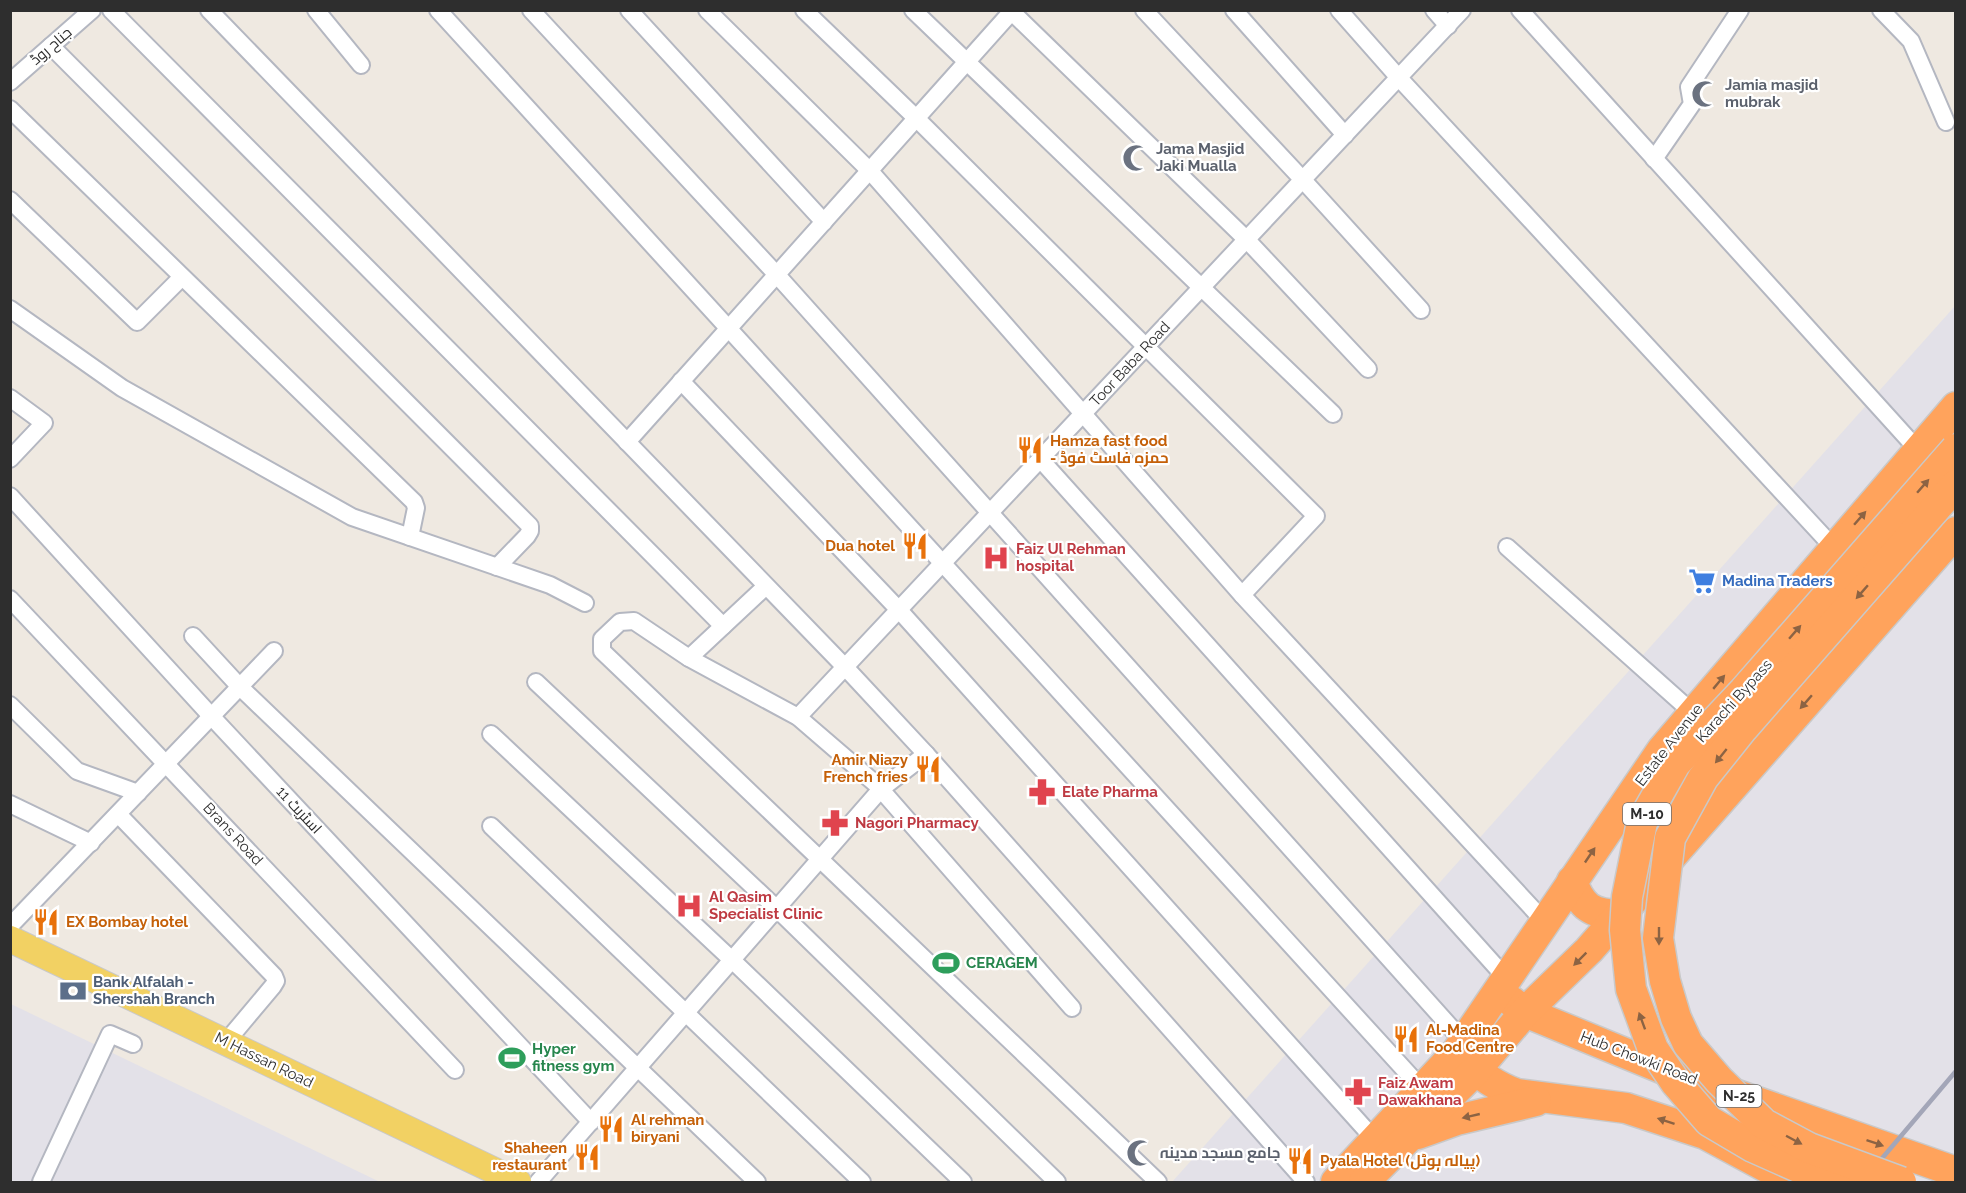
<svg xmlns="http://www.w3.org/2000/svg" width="1966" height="1193" font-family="Raleway,Cairo,sans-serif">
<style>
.industrial{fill:#e3e1e8}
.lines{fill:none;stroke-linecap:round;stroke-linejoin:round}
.street-casing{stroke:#b4b7c1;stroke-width:20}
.primary-casing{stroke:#c9c9c9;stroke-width:28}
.highway-casing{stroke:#c9c9c9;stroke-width:33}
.street{stroke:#fff;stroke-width:16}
.primary{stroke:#f2d163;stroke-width:26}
.highway{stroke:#ffa35c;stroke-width:30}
.rail{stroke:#a3a6b8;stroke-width:4.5}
.highway-bridge-casing{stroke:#c9c9c9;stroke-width:33;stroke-linecap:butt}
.highway-bridge{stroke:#ffa35c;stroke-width:30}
.oneway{fill:#8c6343}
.labels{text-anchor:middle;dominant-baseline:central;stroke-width:4.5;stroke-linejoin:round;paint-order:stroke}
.shield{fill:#fff;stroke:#6d6d6d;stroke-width:1.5}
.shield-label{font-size:14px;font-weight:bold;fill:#2e2e2e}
.street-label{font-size:15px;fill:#2e2e2e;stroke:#fff}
.worship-label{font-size:15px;font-weight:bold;fill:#5b616d;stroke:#fff;text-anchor:start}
.food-label{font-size:15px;font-weight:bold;fill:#c56008;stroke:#fff;text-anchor:start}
.health-label{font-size:15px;font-weight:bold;fill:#be3a42;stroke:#fff;text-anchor:start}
.shop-label{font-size:15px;font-weight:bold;fill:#366cbe;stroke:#fff;text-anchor:start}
.leisure-label{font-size:15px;font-weight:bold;fill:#27864d;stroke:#fff;text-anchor:start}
.service-label{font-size:15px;font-weight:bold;fill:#4e5e75;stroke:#fff;text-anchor:start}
</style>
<rect width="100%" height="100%" fill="#efe9e1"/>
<g class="industrial">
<path d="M 1955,306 L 1955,1182 L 1172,1182 Z"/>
<path d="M 11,1004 L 380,1182 L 11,1182 Z"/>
</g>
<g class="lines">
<defs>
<g id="street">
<path d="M 111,10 L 723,626"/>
<path d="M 209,10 L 845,667 L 926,754 L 1306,1182"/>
<path d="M 316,10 L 361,65"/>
<path d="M 438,10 L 1423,1090"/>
<path d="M 531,10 L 777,275 L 1463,1041"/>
<path d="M 629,10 L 824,222"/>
<path d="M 707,10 L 870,171 L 1242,595 L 1544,921"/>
<path d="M 804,10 L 916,118 L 1316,516 L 1242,595"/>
<path d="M 913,10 L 1333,414"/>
<path d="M 1010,10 L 1247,240 L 1368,369"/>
<path d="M 1144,10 L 1303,180 L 1421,310"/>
<path d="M 1234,10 L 1345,135"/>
<path d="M 1339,10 L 1399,78 L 1834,548"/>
<path d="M 1434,10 L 1448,26"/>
<path d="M 1520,10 L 1918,450"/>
<path d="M 1881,10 L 1911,41 L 1946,122"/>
<path d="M 51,46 L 530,526 L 530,531 L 527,536 L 497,567"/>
<path d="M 10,82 L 92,10"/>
<path d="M 10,109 L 414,502 L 416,508 L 410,537"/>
<path d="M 1654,159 L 1692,104 L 1689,87 L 1740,10"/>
<path d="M 10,200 L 137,322 L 182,277"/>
<path d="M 10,309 L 122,388 L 352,517 L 550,585 L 585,603"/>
<path d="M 681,381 L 899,610 L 1375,1140"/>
<path d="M 10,398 L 44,423 L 10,459"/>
<path d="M 627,442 L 1013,10"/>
<path d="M 1041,460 L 1507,979"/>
<path d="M 10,496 L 212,717 L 591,1122"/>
<path d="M 1507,547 L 1693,713"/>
<path d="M 10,599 L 455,1070"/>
<path d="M 193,636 L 240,687 L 757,1182"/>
<path d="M 689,658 L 766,586"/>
<path d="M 536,682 L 776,908 L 1057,1182"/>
<path d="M 10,705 L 77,771 L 138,793"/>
<path d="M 798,717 L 1462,10"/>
<path d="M 491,734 L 732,960 L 963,1182"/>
<path d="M 10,804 L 91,843"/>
<path d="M 118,814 L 274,976 L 276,981 L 273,986 L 226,1042"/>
<path d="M 491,826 L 862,1182"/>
<path d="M 10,926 L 274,651"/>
<path d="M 1072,1008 L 877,785 L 798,717 L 689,658 L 634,621 L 620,622 L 602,639 L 602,651 L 1158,1182"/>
<path d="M 41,1182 L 110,1034 L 133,1044"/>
<path d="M 538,1182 L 881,789 L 926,754"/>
</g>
<path id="primary" d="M 10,939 L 518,1182"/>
<g id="highway">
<path d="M 1572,881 C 1581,907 1592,914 1619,915"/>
<path d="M 1511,1001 L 1525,1012 L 1666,1070 L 1956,1172"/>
<path d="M 1460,1057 C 1477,1073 1494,1086 1517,1094 L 1626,1108 L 1705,1134 L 1794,1182"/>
<path d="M 1418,1134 L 1457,1120 L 1536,1101"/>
<path d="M 1336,1182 L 1456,1053 L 1662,750 L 1956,407"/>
<path d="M 1364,1182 L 1475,1071 L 1525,1012 L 1589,950 L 1956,532"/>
</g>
</defs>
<use href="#street" class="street-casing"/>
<use href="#primary" class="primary-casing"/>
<use href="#highway" class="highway-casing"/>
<use href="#street" class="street"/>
<use href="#primary" class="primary"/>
<use href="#highway" class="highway"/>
<path class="rail" d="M 1862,1182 L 1956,1071"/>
<defs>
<g id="highway-bridge">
<path d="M 1842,1182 L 1807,1171 L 1753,1147 L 1709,1121 L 1676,1083 L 1653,1049 L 1631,989 L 1625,930 L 1627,897 L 1642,822 L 1675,764 L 1744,691 L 1956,449"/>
<path d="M 1901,1182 L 1809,1148 L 1764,1124 L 1719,1080 L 1688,1044 L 1676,1018 L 1665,981 L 1658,938 L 1670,838 L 1703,778 L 1743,728 L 1956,485"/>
</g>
</defs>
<use href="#highway-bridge" class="highway-bridge-casing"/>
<use href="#highway-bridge" class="highway-bridge"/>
</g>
<defs><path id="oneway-solid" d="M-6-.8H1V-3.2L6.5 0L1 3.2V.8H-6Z" transform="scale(1.5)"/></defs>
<g class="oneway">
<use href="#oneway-solid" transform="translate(1923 486) rotate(-49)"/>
<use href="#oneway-solid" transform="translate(1860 518) rotate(-49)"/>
<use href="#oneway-solid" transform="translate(1862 592) rotate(131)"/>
<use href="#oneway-solid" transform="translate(1795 632) rotate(-49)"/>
<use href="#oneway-solid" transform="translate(1719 682) rotate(-50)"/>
<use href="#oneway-solid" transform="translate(1806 702) rotate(131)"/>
<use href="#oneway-solid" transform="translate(1721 756) rotate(129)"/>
<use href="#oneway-solid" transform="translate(1590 855) rotate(-56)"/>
<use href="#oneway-solid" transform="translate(1659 936) rotate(90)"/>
<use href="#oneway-solid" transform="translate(1580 959) rotate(135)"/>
<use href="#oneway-solid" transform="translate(1642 1021) rotate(-110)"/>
<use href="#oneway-solid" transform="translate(1471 1116) rotate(167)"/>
<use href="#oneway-solid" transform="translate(1666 1121) rotate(-162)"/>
<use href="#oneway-solid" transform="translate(1794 1140) rotate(28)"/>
<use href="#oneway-solid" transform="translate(1875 1143) rotate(19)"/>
</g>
<defs>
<symbol id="mosque-bare" viewBox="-9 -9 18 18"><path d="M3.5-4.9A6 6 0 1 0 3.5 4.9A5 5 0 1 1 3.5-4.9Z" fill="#6b7280" stroke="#fff" stroke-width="2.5" paint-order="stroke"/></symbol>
<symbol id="restaurant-bare" viewBox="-9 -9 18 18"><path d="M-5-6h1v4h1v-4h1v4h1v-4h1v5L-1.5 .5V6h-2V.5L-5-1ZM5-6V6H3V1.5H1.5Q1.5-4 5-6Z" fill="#e8710a" stroke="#fff" stroke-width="2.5" paint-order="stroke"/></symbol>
<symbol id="hospital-bare" viewBox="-9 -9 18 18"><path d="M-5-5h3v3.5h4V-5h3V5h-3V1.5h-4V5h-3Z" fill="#e0444e" stroke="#fff" stroke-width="2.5" paint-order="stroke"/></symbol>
<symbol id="supermarket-bare" viewBox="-9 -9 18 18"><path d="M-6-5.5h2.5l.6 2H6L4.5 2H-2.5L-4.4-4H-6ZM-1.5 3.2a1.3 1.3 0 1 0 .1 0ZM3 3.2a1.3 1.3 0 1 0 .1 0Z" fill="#3f7fe0" stroke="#fff" stroke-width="2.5" paint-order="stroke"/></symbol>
<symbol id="pharmacy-bare" viewBox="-9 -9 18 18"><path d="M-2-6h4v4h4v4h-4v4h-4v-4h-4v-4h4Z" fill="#e0444e" stroke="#fff" stroke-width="2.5" paint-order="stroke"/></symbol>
<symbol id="stadium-bare" viewBox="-9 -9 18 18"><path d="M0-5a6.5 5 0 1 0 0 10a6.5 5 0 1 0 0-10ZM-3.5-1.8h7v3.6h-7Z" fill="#2e9e5b" stroke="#fff" stroke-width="2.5" paint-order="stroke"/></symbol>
<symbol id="bank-bare" viewBox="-9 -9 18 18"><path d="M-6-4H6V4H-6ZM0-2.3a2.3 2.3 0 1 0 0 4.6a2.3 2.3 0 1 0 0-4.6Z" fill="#5c6f8a" stroke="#fff" stroke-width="2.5" paint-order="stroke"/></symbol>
</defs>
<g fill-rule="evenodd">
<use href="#mosque-bare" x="1686" y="75" width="38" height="38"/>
<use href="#mosque-bare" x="1117" y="139" width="38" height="38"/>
<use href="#restaurant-bare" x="1011" y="431" width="38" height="38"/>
<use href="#restaurant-bare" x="896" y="527" width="38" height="38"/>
<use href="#hospital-bare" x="977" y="539" width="38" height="38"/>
<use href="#supermarket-bare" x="1683" y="562" width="38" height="38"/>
<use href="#restaurant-bare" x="909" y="750" width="38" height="38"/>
<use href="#pharmacy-bare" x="1023" y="773" width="38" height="38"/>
<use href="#pharmacy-bare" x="816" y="804" width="38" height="38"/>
<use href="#hospital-bare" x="670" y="887" width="38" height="38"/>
<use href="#restaurant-bare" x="27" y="903" width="38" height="38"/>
<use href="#stadium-bare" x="927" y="944" width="38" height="38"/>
<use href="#bank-bare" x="54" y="972" width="38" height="38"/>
<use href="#restaurant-bare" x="1387" y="1020" width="38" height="38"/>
<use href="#stadium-bare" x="493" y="1039" width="38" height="38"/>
<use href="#pharmacy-bare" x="1339" y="1073" width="38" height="38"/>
<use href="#restaurant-bare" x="592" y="1110" width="38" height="38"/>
<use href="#mosque-bare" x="1121" y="1134" width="38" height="38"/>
<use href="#restaurant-bare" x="568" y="1138" width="38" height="38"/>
<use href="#restaurant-bare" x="1281" y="1142" width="38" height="38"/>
</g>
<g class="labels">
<g class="shield">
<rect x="1623" y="803" width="48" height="22" rx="4.5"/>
<rect x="1716.5" y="1085" width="45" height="22" rx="4.5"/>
</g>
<g class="shield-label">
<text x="1647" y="814">M-10</text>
<text x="1739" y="1096">N-25</text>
</g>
<g class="street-label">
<text transform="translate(51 46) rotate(-41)">جناح روڈ</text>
<text transform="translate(1130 364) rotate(-47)">Toor Baba Road</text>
<text transform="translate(1734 701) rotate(-48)">Karachi Bypass</text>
<text transform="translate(1669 745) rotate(-52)">Estate Avenue</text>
<text transform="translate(299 810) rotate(47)">اسٹریٹ 11</text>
<text transform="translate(233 834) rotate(47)">Brans Road</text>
<text transform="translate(1639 1058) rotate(21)">Hub Chowki Road</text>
<text transform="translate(264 1060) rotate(26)">M Hassan Road</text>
</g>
<g class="worship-label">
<text x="1725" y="85">Jamia masjid<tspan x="1725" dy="17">mubrak</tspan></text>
<text x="1156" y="149">Jama Masjid<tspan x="1156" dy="17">Jaki Mualla</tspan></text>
<text x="1160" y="1153">جامع مسجد مدینہ</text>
</g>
<g class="food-label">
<text x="1050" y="441">Hamza fast food<tspan x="1050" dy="17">- حمزہ فاسٹ فوڈ</tspan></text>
<text x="895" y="546" text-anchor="end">Dua hotel</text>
<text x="908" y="760" text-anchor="end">Amir Niazy<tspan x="908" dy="17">French fries</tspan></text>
<text x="66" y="922">EX Bombay hotel</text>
<text x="1426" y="1030">Al-Madina<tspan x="1426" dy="17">Food Centre</tspan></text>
<text x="631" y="1120">Al rehman<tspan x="631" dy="17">biryani</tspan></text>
<text x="567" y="1148" text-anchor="end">Shaheen<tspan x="567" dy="17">restaurant</tspan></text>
<text x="1320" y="1161">Pyala Hotel (پیالہ ہوٹل)</text>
</g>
<g class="health-label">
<text x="1016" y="549">Faiz Ul Rehman<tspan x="1016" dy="17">hospital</tspan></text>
<text x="1062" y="792">Elate Pharma</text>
<text x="855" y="823">Nagori Pharmacy</text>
<text x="709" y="897">Al Qasim<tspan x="709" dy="17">Specialist Clinic</tspan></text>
<text x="1378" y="1083">Faiz Awam<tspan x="1378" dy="17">Dawakhana</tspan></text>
</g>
<g class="shop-label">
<text x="1722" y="581">Madina Traders</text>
</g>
<g class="leisure-label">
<text x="966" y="963">CERAGEM</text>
<text x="532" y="1049">Hyper<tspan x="532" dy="17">fitness gym</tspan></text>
</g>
<g class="service-label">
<text x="93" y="982">Bank Alfalah -<tspan x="93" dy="17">Shershah Branch</tspan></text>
</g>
</g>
<rect width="1966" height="1193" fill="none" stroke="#2e2e2e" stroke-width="24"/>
</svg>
